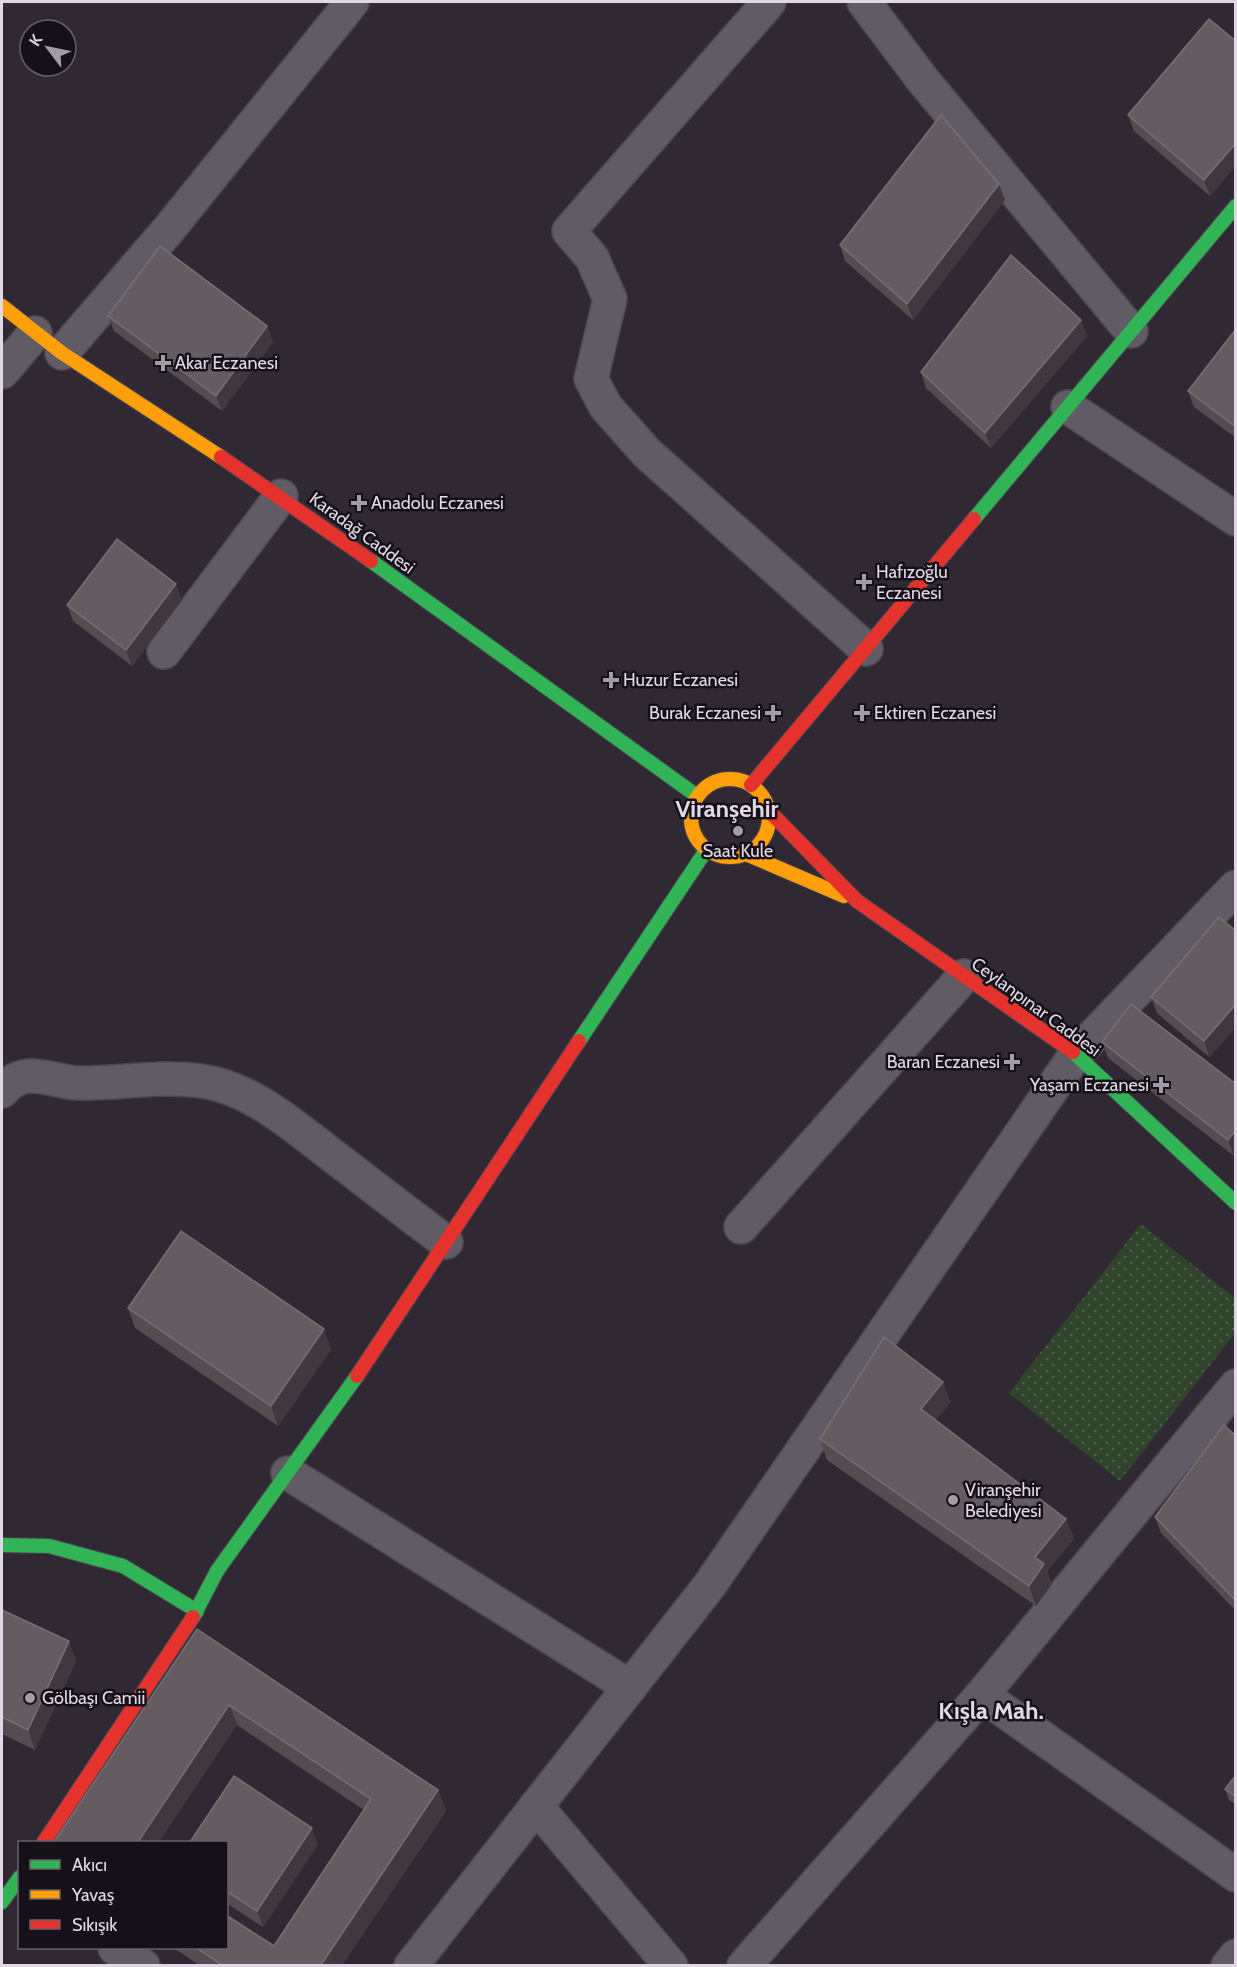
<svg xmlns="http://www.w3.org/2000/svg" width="1237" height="1967" font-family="Cabin,sans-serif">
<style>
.park{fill:url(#park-dots)}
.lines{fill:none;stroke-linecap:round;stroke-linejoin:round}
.street-casing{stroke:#4c4650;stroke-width:36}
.fast-casing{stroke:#4c4650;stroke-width:16}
.slow-casing{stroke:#4c4650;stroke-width:16}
.jam-casing{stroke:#4c4650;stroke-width:16}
.street{stroke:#605b64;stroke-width:33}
.fast{stroke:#30b455;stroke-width:14}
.slow{stroke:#ff9f0a;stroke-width:14}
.jam{stroke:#e5322d;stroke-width:14}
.wall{fill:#544c50}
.shaded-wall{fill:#40383e}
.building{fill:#645c60;stroke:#776f75;stroke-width:1.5}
.poi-dot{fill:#a29ba8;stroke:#161019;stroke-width:2}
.labels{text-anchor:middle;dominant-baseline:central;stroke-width:5;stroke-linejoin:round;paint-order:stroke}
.poi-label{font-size:18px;fill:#e0d8e6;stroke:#161019;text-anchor:start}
.street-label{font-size:18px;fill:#e0d8e6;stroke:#161019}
.district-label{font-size:24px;font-weight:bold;fill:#e0d8e6;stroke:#161019}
</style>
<defs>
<pattern id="park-dots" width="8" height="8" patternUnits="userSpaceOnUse" patternTransform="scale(1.5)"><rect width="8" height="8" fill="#2f442b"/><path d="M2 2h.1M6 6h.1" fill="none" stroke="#4d5e4a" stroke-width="1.8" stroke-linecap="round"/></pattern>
</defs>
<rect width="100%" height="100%" fill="#302934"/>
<path class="park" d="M 1141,1224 L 1235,1298 L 1235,1333 L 1120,1481 L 1009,1393 Z"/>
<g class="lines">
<defs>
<g id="street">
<path d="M 769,2 L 569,231 L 592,258 L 610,299 L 591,379 L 606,407 L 647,453 L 866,649"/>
<path d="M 864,2 L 922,79 L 1131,331"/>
<path d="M 62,353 L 169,229 L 352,2"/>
<path d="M 2,372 L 35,333"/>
<path d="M 1068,407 L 1236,519"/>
<path d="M 164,652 L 281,496"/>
<path d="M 2,1091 C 25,1064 49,1081 77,1083 C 118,1084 160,1075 201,1081 C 254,1088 299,1131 341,1162 C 376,1189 411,1216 446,1242"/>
<path d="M 741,1227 L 964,976"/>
<path d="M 288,1473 L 630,1687"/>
<path d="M 982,1695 L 1236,1875"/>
<path d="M 536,1806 L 671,1966"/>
<path d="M 115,1948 L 143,1966"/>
<path d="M 411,1966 L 709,1586 L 1076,1054 L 1236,887"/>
<path d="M 744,1966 L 982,1695 L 1236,1386"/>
<path d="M 1228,1966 L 1236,1956"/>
</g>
<g id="fast">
<path d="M 974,519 L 1236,206"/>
<path d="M 371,561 L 697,796"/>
<path d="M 579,1041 L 707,849"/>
<path d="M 1073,1052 L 1236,1203"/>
<path d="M 2,1545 L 49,1546 L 123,1566 L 197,1611"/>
<path d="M 193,1617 L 217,1571 L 357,1376"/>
<path d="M 2,1902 L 20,1877"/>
</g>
<g id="slow">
<path d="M 2,306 L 62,353 L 221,457"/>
<circle cx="730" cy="818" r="39"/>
<path d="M 746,854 L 844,896"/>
</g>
<g id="jam">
<path d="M 221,457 L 371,561"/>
<path d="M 751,785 L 974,519"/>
<path d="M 768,810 L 857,901 L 1073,1052"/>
<path d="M 357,1376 L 579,1041"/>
<path d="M 44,1842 L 193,1617"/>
</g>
</defs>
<use href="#street" class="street-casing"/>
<use href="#fast" class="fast-casing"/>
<use href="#slow" class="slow-casing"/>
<use href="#jam" class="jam-casing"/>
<use href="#street" class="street"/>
<use href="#fast" class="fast"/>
<use href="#slow" class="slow"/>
<use href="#jam" class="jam"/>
</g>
<g class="wall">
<path d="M 1236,41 L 1236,165 L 1210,196 L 1134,131 L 1128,115 Z"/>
<path d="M 1005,200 L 913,320 L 845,261 L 840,245 Z"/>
<path d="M 108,316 L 267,326 L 273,342 L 222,411 L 114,331 Z"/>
<path d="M 1236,329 L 1236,438 L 1194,407 L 1188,391 Z"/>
<path d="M 1087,336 L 991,448 L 926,388 L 921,372 Z"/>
<path d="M 182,600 L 132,666 L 73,621 L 67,605 Z"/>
<path d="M 1236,931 L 1236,1027 L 1209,1057 L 1157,1013 L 1151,997 Z"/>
<path d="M 1102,1042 L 1236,1084 L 1236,1154 L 1234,1156 L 1108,1058 Z"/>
<path d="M 128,1308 L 331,1349 L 278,1426 L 135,1328 Z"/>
<path d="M 943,1382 L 950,1402 L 936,1420 L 1066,1519 L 1074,1539 L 1047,1571 L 1052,1584 L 1036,1606 L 827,1460 L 820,1439 Z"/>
<path d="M 1236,1436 L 1236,1611 L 1161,1533 L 1155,1517 Z"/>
<path d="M 2,1610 L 69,1641 L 76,1661 L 35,1750 L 2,1734 Z"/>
<path d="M 197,1629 L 438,1790 L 446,1811 L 342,1965 L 199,1965 L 172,1947 L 274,1946 L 364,1810 L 237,1725 Z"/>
<path d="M 1236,1775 L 1236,1805 L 1229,1800 L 1225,1789 Z"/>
<path d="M 226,1842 L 318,1844 L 263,1927 L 226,1903 Z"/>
</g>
<g class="shaded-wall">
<path d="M 1236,143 L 1236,165 L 1210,196 L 1204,180 Z"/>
<path d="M 999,184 L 1005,200 L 913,320 L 907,304 Z"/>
<path d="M 1081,320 L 1087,336 L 991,448 L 985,433 Z"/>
<path d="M 267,326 L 273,342 L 222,411 L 216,396 Z"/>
<path d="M 176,584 L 182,600 L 132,666 L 126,650 Z"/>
<path d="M 1236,1004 L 1236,1027 L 1209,1057 L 1204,1041 Z"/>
<path d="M 1236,1130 L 1236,1154 L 1234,1156 L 1228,1140 Z"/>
<path d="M 324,1329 L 331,1349 L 278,1426 L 271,1406 Z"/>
<path d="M 943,1382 L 950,1402 L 929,1429 L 921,1409 Z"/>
<path d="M 1066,1519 L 1074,1539 L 1047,1571 L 1052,1584 L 1036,1606 L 1029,1586 L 1035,1557 Z"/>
<path d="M 69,1641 L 76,1661 L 35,1750 L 28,1730 Z"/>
<path d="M 229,1705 L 237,1725 L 159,1842 L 138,1842 Z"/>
<path d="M 438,1790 L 446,1811 L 342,1965 L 321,1965 Z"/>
<path d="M 312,1828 L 318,1844 L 263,1927 L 257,1911 Z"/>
</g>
<g class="building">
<path d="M 1209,19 L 1236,41 L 1236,143 L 1204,180 L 1128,115 Z"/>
<path d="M 941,115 L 999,184 L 907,304 L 840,245 Z"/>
<path d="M 160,246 L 267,326 L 216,396 L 108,316 Z"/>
<path d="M 1011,255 L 1081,320 L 985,433 L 921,372 Z"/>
<path d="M 1236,329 L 1236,427 L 1188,391 Z"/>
<path d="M 117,539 L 176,584 L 126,650 L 67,605 Z"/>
<path d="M 1219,917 L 1236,931 L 1236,1004 L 1204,1041 L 1151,997 Z"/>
<path d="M 1131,1004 L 1236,1084 L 1236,1130 L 1228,1140 L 1102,1042 Z"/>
<path d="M 181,1231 L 324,1329 L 271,1406 L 128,1308 Z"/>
<path d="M 884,1337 L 943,1382 L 921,1409 L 1066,1519 L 1035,1557 L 1044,1564 L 1029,1586 L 820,1439 Z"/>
<path d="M 1224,1425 L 1236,1436 L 1236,1601 L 1155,1517 Z"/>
<path d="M 2,1610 L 69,1641 L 28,1730 L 2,1717 Z"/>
<path d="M 197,1629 L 438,1790 L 321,1965 L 222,1965 L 195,1947 L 226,1947 L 226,1915 L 274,1946 L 371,1799 L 229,1705 L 138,1842 L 54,1842 Z"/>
<path d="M 1236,1775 L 1236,1797 L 1225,1789 Z"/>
<path d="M 234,1776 L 312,1828 L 257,1911 L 226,1891 L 226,1842 L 190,1842 Z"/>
</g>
<g class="poi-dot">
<path d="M160 354h6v6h6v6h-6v6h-6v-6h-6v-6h6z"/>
<path d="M356 494h6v6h6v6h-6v6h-6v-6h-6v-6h6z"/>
<path d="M861 573h6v6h6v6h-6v6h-6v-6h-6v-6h6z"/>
<path d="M608 671h6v6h6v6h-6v6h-6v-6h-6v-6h6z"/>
<path d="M770 704h6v6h6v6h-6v6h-6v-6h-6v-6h6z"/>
<path d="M859 704h6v6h6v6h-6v6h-6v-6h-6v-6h6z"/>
<circle cx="738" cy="831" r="6"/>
<path d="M1009 1053h6v6h6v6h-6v6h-6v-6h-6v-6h6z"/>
<path d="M1158 1076h6v6h6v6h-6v6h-6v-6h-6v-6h6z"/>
<circle cx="953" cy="1500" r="6"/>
<circle cx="30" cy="1698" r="6"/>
</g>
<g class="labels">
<g class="poi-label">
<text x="175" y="363">Akar Eczanesi</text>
<text x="371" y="503">Anadolu Eczanesi</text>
<text x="876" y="572">Hafızoğlu<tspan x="876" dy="21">Eczanesi</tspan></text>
<text x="623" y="680">Huzur Eczanesi</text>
<text x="761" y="713" text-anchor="end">Burak Eczanesi</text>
<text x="874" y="713">Ektiren Eczanesi</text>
<text x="738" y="851" text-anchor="middle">Saat Kule</text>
<text x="1000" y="1062" text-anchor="end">Baran Eczanesi</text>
<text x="1149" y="1085" text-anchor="end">Yaşam Eczanesi</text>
<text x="965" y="1490">Viranşehir<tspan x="965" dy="21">Belediyesi</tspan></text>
<text x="42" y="1698">Gölbaşı Camii</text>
</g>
<g class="street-label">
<text transform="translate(362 533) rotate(36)">Karadağ Caddesi</text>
<text transform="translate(1036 1007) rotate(36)">Ceylanpınar Caddesi</text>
</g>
<g class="district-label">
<text x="727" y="808">Viranşehir</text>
<text x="991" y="1710">Kışla Mah.</text>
</g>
</g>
<rect width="1237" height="1967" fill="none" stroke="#e0d8e6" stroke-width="6"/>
<rect x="18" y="1841" width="210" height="108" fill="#161019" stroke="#67606b" stroke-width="1.5"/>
<rect x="30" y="1860" width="30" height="9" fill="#30b455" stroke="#67606b" stroke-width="1.5"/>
<text x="72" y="1871" font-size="18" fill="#e0d8e6">Akıcı</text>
<rect x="30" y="1890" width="30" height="9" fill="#ff9f0a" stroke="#67606b" stroke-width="1.5"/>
<text x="72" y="1901" font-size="18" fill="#e0d8e6">Yavaş</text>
<rect x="30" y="1920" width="30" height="9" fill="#e5322d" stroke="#67606b" stroke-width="1.5"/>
<text x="72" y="1931" font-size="18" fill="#e0d8e6">Sıkışık</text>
<g transform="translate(48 48) rotate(302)"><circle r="28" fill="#161019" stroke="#67606b" stroke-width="1.5"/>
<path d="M0-4.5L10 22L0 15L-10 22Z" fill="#a29ba8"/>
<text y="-9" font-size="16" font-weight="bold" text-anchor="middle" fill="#e0d8e6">K</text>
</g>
</svg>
